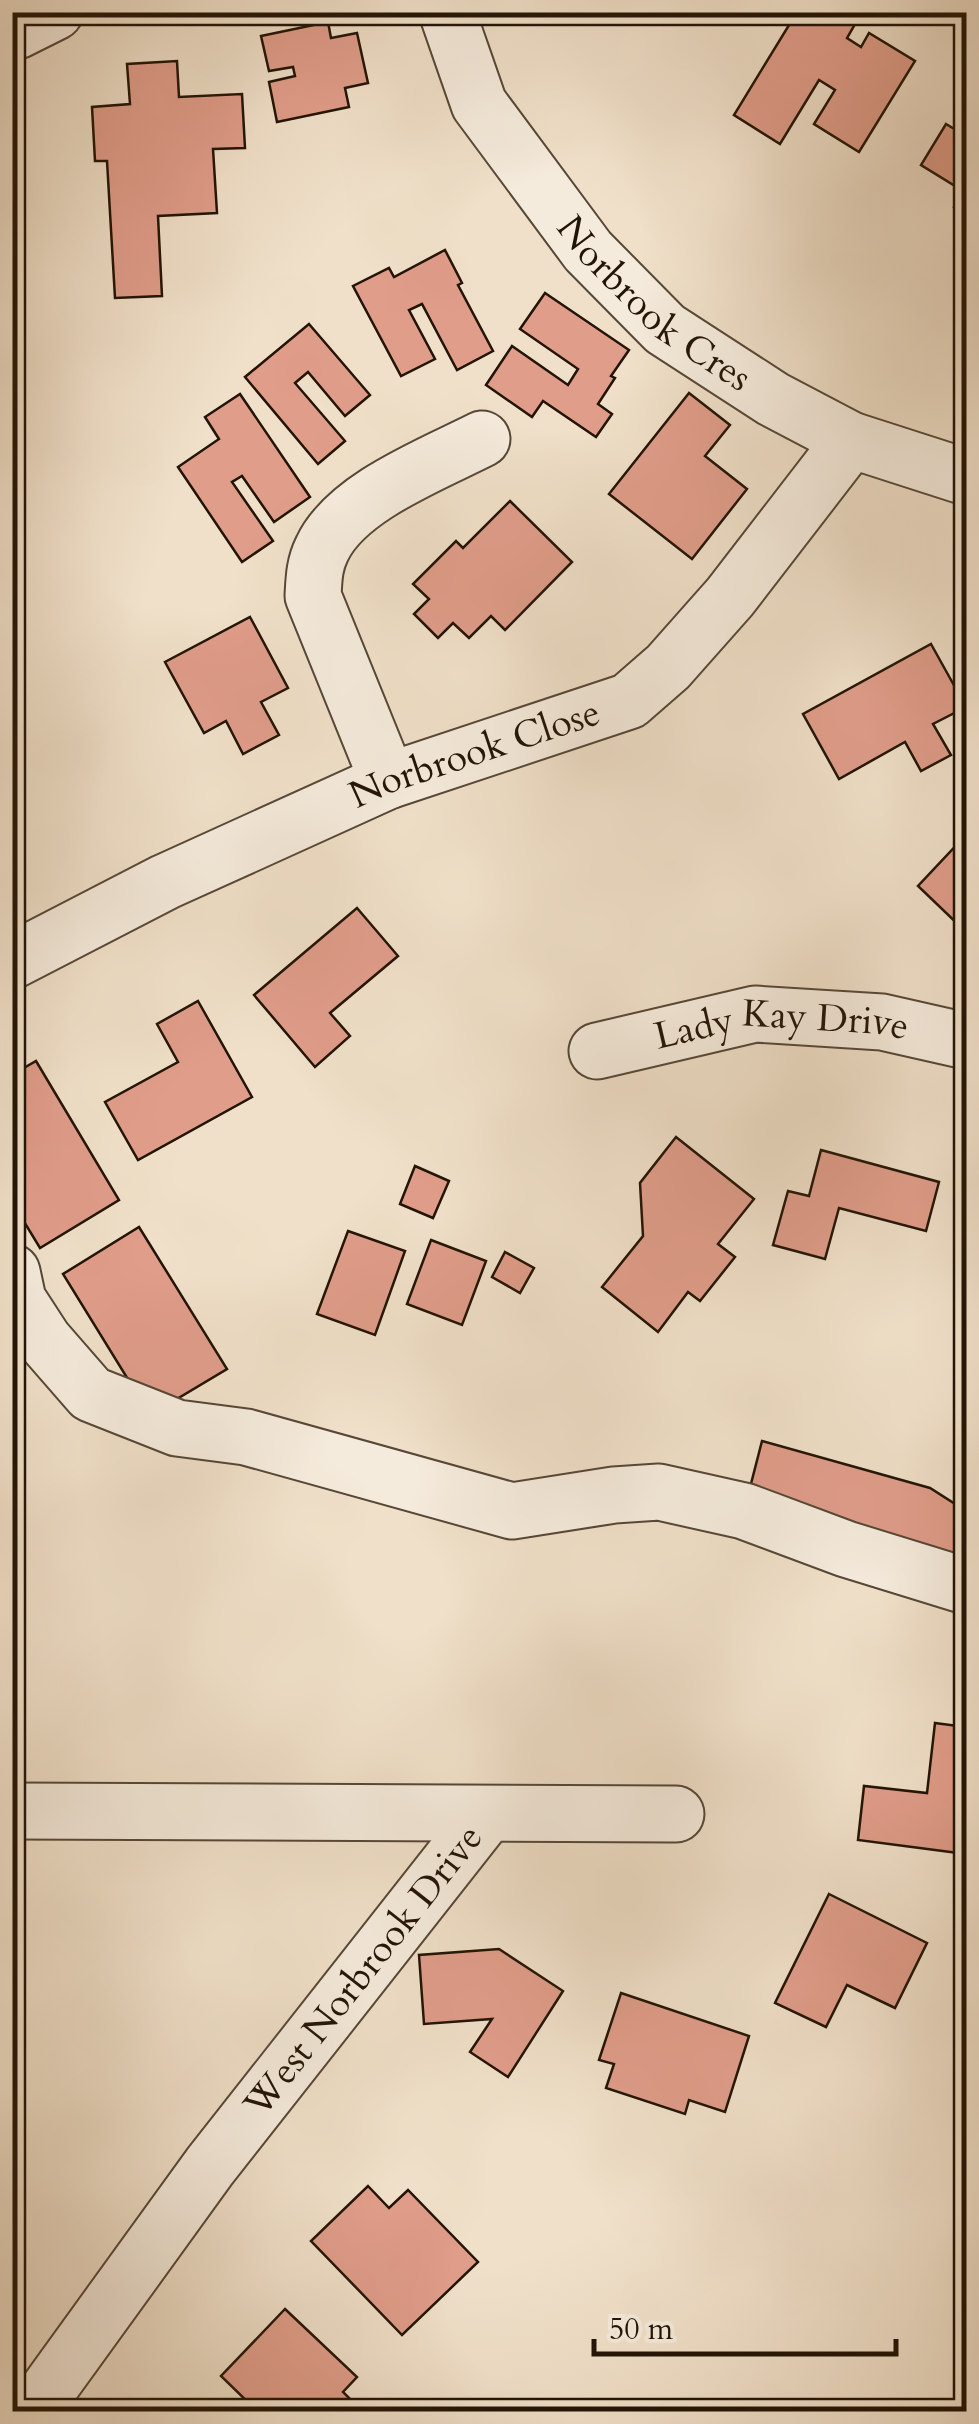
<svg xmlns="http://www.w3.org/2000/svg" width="979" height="2424" font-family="Cardo,serif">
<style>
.building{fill:#e09d8a;stroke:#221406;stroke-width:2.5}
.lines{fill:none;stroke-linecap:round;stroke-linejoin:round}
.minor-casing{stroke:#564737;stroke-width:59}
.minor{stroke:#f5ebdc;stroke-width:55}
.labels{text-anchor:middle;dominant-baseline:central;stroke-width:8;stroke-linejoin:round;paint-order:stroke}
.street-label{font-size:38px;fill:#221406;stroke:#f5ebdc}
</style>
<rect width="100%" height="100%" fill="#f0e0c9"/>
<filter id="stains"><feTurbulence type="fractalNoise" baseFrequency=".002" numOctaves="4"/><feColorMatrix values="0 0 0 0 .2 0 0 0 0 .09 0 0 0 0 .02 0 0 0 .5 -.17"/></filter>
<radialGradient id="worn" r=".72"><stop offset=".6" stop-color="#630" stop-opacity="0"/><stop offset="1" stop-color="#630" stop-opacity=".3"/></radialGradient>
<g class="building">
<path d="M 797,12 L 847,12 L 858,19 L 847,38 L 861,47 L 869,33 L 915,61 L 859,152 L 814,124 L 835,90 L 819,80 L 780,144 L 734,115 Z"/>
<path d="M 328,22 L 331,38 L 357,33 L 368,83 L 345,88 L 349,107 L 277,122 L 269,82 L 295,76 L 293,67 L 269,71 L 261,36 Z"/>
<path d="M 177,61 L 179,97 L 242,94 L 245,148 L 213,149 L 217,213 L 158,216 L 162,296 L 115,298 L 107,161 L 95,161 L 92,107 L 130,104 L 127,64 Z"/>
<path d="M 946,124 L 966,136 L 966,215 L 954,207 L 963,191 L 921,165 Z"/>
<path d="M 445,250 L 462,283 L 458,285 L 493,351 L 457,370 L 422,304 L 409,310 L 435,359 L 401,376 L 353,286 L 389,268 L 394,277 Z"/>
<path d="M 545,293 L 629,350 L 611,376 L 615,378 L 598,404 L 612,414 L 596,437 L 543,401 L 532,417 L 486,385 L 512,346 L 568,385 L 578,369 L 520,329 Z"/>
<path d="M 309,324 L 370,395 L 345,416 L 308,372 L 295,383 L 345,441 L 318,464 L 245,377 Z"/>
<path d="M 689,393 L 730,425 L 705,456 L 747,489 L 692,559 L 609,494 Z"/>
<path d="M 240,394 L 310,497 L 274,522 L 242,476 L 232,482 L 273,541 L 242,562 L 178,467 L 219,439 L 205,417 Z"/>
<path d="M 510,501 L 572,562 L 505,630 L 491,616 L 469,638 L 453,623 L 438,638 L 414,614 L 429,599 L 413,584 L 456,541 L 463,548 Z"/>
<path d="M 250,617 L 288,688 L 261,702 L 279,735 L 243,754 L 226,721 L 204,733 L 165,662 Z"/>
<path d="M 931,644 L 966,707 L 933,724 L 951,755 L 921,771 L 905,742 L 839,779 L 803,714 Z"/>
<path d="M 966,835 L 966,932 L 918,886 Z"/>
<path d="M 357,908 L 398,956 L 330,1013 L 350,1036 L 315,1067 L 254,995 Z"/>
<path d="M 198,1001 L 252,1097 L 138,1160 L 105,1102 L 178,1062 L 157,1024 Z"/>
<path d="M 36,1061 L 119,1200 L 40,1248 L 12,1202 L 12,1075 Z"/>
<path d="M 676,1137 L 754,1199 L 718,1244 L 735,1257 L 700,1301 L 688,1292 L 658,1332 L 602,1287 L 643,1236 L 640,1183 Z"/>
<path d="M 821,1150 L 939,1182 L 926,1231 L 839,1208 L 825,1259 L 773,1245 L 788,1191 L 809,1196 Z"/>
<path d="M 415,1166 L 449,1181 L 433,1218 L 400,1204 Z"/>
<path d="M 139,1227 L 227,1369 L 150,1415 L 63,1274 Z"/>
<path d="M 348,1231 L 405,1251 L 375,1335 L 317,1314 Z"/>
<path d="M 431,1240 L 486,1261 L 462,1325 L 407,1304 Z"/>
<path d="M 505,1252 L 534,1268 L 520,1293 L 492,1277 Z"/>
<path d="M 762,1441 L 930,1488 L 966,1511 L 966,1598 L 744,1511 Z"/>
<path d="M 935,1723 L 966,1727 L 966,1854 L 858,1840 L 864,1786 L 927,1793 Z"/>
<path d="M 829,1894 L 927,1943 L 895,2008 L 847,1985 L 826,2027 L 775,2003 Z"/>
<path d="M 499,1949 L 563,1991 L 508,2077 L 470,2052 L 492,2019 L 424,2024 L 419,1955 Z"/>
<path d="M 621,1993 L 749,2036 L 725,2112 L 689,2100 L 685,2114 L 606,2088 L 614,2064 L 599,2060 Z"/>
<path d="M 368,2186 L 389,2208 L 408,2190 L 478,2262 L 402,2335 L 311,2241 Z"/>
<path d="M 285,2309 L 357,2377 L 343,2392 L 363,2412 L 258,2412 L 221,2376 Z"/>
</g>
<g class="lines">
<defs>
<g id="minor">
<path id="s1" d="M 447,12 L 479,104 L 588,251 L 665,329 L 773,399 L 851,440 L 966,477"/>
<path d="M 17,31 L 55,12"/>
<path d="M 388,781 L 313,596 C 314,579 314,565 322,549 C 346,497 433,464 482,439"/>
<path id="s2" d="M 12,961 L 165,882 L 388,781 L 629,701 L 668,667 L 730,597 L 851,440"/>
<path id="s3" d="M 597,1051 L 755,1014 L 882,1022 L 966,1041"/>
<path d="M 12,1272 L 18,1300 L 44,1340 L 91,1394 L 177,1428 L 246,1437 L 512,1511 L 614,1495 L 659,1492 L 744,1511 L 846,1549 L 966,1586"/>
<path d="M 12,1811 L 676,1814"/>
<path id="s4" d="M 32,2412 L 210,2166 L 487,1814"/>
</g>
</defs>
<use href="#minor" class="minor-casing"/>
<use href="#minor" class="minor"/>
</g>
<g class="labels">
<g class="street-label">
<text stroke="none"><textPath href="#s1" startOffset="365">Norbrook Cres</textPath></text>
<text stroke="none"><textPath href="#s2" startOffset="508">Norbrook Close</textPath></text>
<text stroke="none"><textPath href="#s3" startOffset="188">Lady Kay Drive</textPath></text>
<text stroke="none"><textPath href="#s4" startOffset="552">West Norbrook Drive</textPath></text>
</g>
</g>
<rect width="979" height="2424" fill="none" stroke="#f0e0c9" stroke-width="50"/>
<rect x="15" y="15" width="949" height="2394" fill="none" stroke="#221406" stroke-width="5"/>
<rect x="25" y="25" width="929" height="2374" fill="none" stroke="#221406" stroke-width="2.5"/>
<path d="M594 2339v15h302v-15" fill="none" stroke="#221406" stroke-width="5"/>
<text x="609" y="2339" font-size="30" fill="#221406" stroke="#f5ebdc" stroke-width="8" paint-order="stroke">50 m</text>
<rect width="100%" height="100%" filter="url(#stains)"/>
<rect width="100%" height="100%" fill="url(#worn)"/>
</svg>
